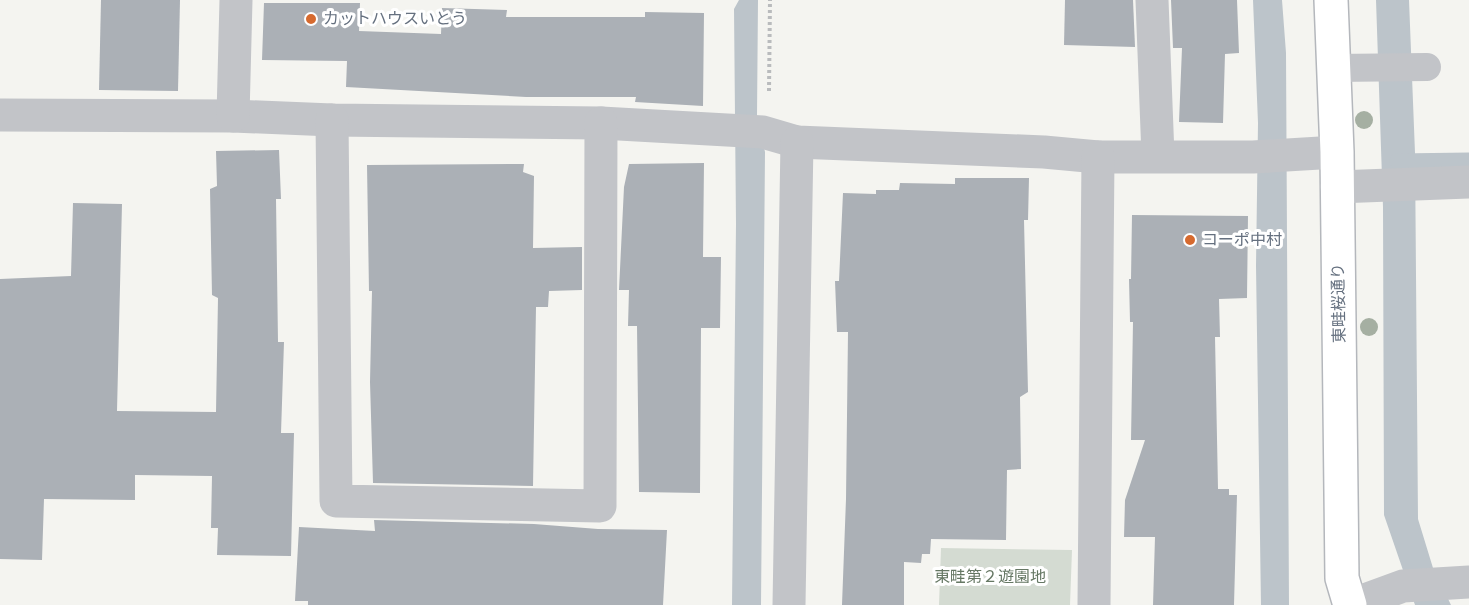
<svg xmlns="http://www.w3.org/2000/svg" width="1469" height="605" font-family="Signika,'Noto Sans JP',sans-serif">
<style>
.green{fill:#d4dbd2}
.water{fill:#bcc4ca}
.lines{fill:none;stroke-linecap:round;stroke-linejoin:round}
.stream{stroke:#bcc4ca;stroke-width:15}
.building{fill:#abb0b6}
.secondary-casing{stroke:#b4b7bc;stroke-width:36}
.path{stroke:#b9bbbd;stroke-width:4;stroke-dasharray:3 3;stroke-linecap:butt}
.lane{stroke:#c2c4c8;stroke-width:28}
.street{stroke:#c2c4c8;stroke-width:33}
.secondary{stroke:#fff;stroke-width:33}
.tree{fill:#a5afa2}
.poi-dot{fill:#d66a2f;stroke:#fff;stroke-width:2}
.labels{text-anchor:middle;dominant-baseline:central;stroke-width:6;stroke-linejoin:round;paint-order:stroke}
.poi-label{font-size:16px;fill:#65707f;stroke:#fff;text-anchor:start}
.street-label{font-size:16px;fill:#65707f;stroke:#fff}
.park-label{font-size:16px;fill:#657763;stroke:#fff}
</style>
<rect width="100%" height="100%" fill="#f4f4f0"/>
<path class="green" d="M 941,548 L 1072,550 L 1070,605 L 939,605 Z"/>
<g class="water">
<path d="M 739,0 L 758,0 L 757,115 L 765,152 L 761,605 L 732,605 L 736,224 L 734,9 Z"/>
<path d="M 1253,0 L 1282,0 L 1286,53 L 1289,605 L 1261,605 L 1256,266 L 1258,123 Z"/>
<path d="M 1376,0 L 1409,0 L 1415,153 L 1418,519 L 1433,568 L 1451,605 L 1415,605 L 1384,515 L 1383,207 Z"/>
</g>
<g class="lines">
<path class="stream" d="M 1397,161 L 1469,160"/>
</g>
<g class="building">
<path d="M 101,0 L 180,0 L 178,91 L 99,90 Z"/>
<path d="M 1065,0 L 1133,0 L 1135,47 L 1064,45 Z"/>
<path d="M 1171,0 L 1237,0 L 1239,53 L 1225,54 L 1223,123 L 1179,122 L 1182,48 L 1173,48 Z"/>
<path d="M 264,3 L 360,3 L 359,31 L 441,34 L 442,8 L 507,10 L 506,17 L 645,17 L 645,12 L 704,13 L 703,106 L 635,102 L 636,97 L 526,97 L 346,87 L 347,61 L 262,60 Z"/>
<path d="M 279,150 L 281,199 L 276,199 L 278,342 L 284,342 L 281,433 L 294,433 L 291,556 L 217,555 L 218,528 L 211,528 L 212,476 L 135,475 L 135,500 L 44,499 L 42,560 L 0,559 L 0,279 L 71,276 L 73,203 L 122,204 L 117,411 L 216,412 L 218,298 L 212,295 L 210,189 L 217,186 L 216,151 Z"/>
<path d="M 704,163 L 703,257 L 721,257 L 720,328 L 701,328 L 700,493 L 639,492 L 637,326 L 628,326 L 629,290 L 619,290 L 624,187 L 629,164 Z"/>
<path d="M 524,164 L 523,172 L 534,176 L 533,248 L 582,247 L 582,290 L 549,291 L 548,307 L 536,307 L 533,486 L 373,483 L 370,382 L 372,291 L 369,291 L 367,165 Z"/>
<path d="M 955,178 L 1029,178 L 1028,220 L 1024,220 L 1028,392 L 1020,397 L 1021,469 L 1007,470 L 1006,540 L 931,539 L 930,554 L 922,554 L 921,563 L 904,562 L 904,605 L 842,605 L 846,499 L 848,332 L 837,332 L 835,281 L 839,281 L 843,193 L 876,194 L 876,190 L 899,190 L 900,183 L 955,184 Z"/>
<path d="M 1132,215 L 1248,216 L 1247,298 L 1219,299 L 1220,337 L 1215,337 L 1218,489 L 1229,489 L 1229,495 L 1237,495 L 1234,605 L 1153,605 L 1155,537 L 1124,537 L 1125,500 L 1145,440 L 1131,440 L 1133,322 L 1130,322 L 1129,279 L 1131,279 Z"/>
<path d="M 374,520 L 534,524 L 598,529 L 667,530 L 663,605 L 308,605 L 308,601 L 295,601 L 299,527 L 375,531 Z"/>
</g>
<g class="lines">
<defs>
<path id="secondary" d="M 1331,0 L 1337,152 L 1342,578 L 1350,605"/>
</defs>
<use href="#secondary" class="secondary-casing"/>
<path class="path" d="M 769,91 L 770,0"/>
<path class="lane" d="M 1333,68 L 1427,67"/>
<g class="street">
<path d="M 1152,0 L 1158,156"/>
<path d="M 0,115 L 233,116 L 332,120 L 601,123 L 763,132 L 797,142 L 1044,152 L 1098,157 L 1253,157 L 1337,152"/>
<path d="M 233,116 L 236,0"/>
<path d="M 332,120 L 336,501 L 600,506 L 601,123"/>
<path d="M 1337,187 L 1469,182"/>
<path d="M 789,605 L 797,142"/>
<path d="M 1094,605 L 1098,157"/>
<path d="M 1351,605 L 1403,586 L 1469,582"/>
</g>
<use href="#secondary" class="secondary"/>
</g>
<g class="tree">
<circle cx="1364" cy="120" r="9"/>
<circle cx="1369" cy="327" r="9"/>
</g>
<g class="poi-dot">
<circle cx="311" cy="19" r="6"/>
<circle cx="1190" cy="240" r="6"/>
</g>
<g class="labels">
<g class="poi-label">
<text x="323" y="19">カットハウスいとう</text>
<text x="1202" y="240">コーポ中村</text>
</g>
<g class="street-label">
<text transform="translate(1339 303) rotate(-91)">東畦桜通り</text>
</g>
<g class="park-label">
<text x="990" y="577">東畦第２遊園地</text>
</g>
</g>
</svg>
